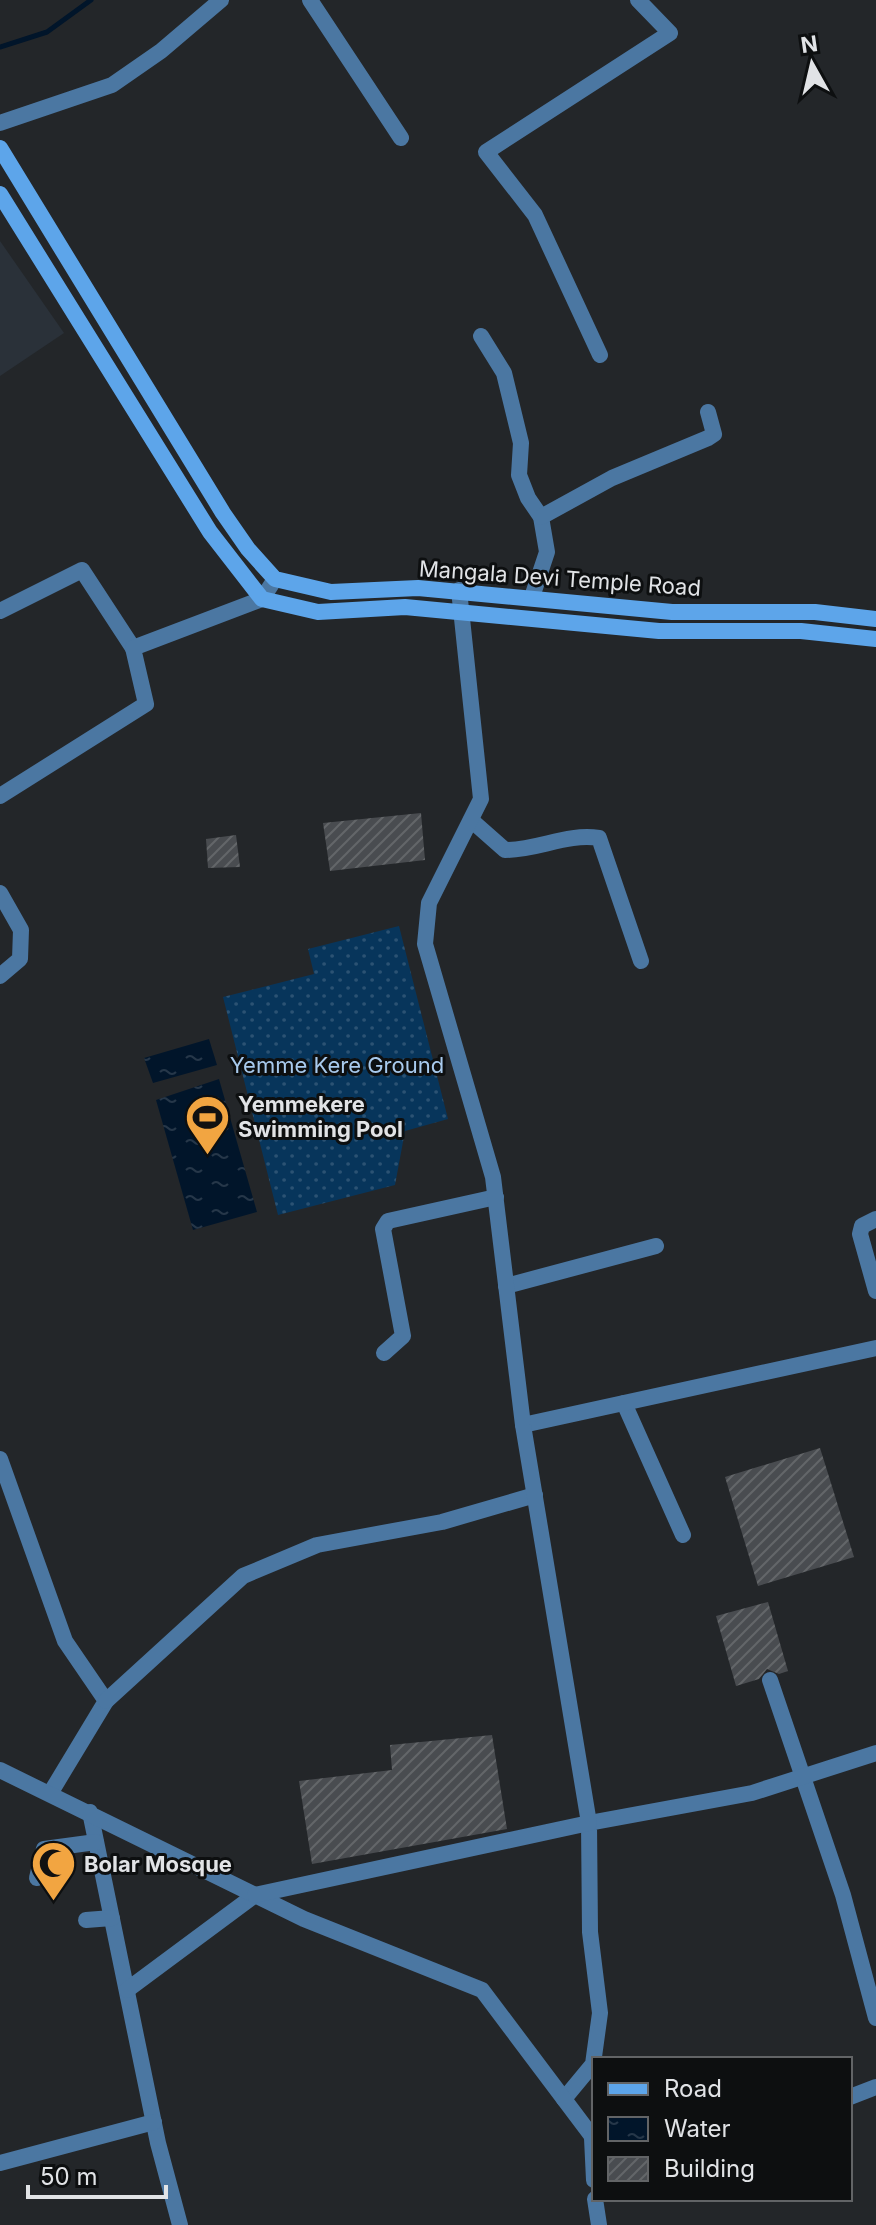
<svg xmlns="http://www.w3.org/2000/svg" width="876" height="2225" font-family="Inter,sans-serif">
<style>
.built{fill:#2a3139}
.grass{fill:url(#grass-dots)}
.water{fill:url(#water-ripples)}
.lines{fill:none;stroke-linecap:round;stroke-linejoin:round}
.stream{stroke:#01152a;stroke-width:5}
.building{fill:url(#building-hatch)}
.minor{stroke:#4b77a2;stroke-width:16}
.tertiary{stroke:#4b77a2;stroke-width:16}
.secondary{stroke:#5da5ea;stroke-width:16}
.labels{text-anchor:middle;dominant-baseline:central;stroke-width:6;stroke-linejoin:round;paint-order:stroke}
.street-label{font-size:22px;fill:#e1e3e6;stroke:#0d0f10}
.park-label{font-size:22px;fill:#a8caed;stroke:#0d0f10}
.poi-label{font-size:22px;font-weight:bold;fill:#e1e3e6;stroke:#0d0f10;text-anchor:start}
</style>
<defs>
<pattern id="grass-dots" width="8" height="8" patternUnits="userSpaceOnUse" patternTransform="scale(2)"><rect width="8" height="8" fill="#07355b"/><path d="M2 2h.1M6 6h.1" fill="none" stroke="#2b5273" stroke-width="1.8" stroke-linecap="round"/></pattern>
<pattern id="water-ripples" width="26" height="14" patternUnits="userSpaceOnUse" patternTransform="scale(2)"><rect width="26" height="14" fill="#01152a"/><path d="M2 4q2-2 4 0t4 0M15 11q2-2 4 0t4 0" fill="none" stroke="#263749"/></pattern>
<pattern id="building-hatch" width="6" height="6" patternUnits="userSpaceOnUse" patternTransform="scale(2)"><rect width="6" height="6" fill="#494c50"/><path d="M-1 1l2-2M0 6l6-6M5 7l2-2" fill="none" stroke="#636669"/></pattern>
</defs>
<rect width="100%" height="100%" fill="#232629"/>
<path class="built" d="M 0,241 L 64,333 L 0,376 Z"/>
<path class="grass" d="M 399,926 L 448,1119 L 405,1131 L 395,1185 L 278,1215 L 223,997 L 314,974 L 308,949 Z"/>
<g class="water">
<path d="M 209,1039 L 217,1065 L 153,1083 L 144,1058 Z"/>
<path d="M 219,1079 L 257,1212 L 193,1230 L 156,1100 Z"/>
</g>
<g class="lines">
<path class="stream" d="M 0,47 L 47,32 L 91,0"/>
</g>
<g class="building">
<path d="M 421,813 L 425,860 L 330,871 L 323,823 Z"/>
<path d="M 236,835 L 240,867 L 208,868 L 206,839 Z"/>
<path d="M 820,1448 L 854,1557 L 758,1586 L 725,1477 Z"/>
<path d="M 768,1602 L 788,1671 L 779,1674 L 767,1669 L 759,1679 L 736,1686 L 716,1616 Z"/>
<path d="M 492,1735 L 507,1829 L 312,1864 L 299,1781 L 392,1770 L 390,1745 Z"/>
</g>
<g class="lines">
<g class="minor">
<path d="M 310,0 L 401,138"/>
<path d="M 0,123 L 112,85 L 161,51 L 221,0"/>
<path d="M 481,336 L 504,373 L 521,443 L 519,475 L 528,498 L 541,517 L 547,552 L 532,597"/>
<path d="M 600,355 L 535,215 L 486,152 L 670,33 L 638,0"/>
<path d="M 541,517 L 612,478 L 708,438 L 714,434 L 708,412"/>
<path d="M 0,611 L 82,570 L 133,648"/>
<path d="M 0,796 L 146,704 L 133,648 L 262,599 L 275,579"/>
<path d="M 471,820 L 505,850 C 538,850 567,833 599,838 L 641,961"/>
<path d="M 0,893 L 21,930 L 20,959 L 0,976"/>
<path d="M 876,1219 L 862,1226 L 860,1234 L 876,1291"/>
<path d="M 506,1286 L 656,1246"/>
<path d="M 384,1353 L 403,1336 L 383,1229 L 388,1221 L 496,1197"/>
<path d="M 624,1403 L 683,1535"/>
<path d="M 523,1425 L 876,1348"/>
<path d="M 0,1459 L 65,1641 L 106,1701 L 51,1792"/>
<path d="M 770,1680 L 843,1895 L 876,2018"/>
<path d="M 106,1701 L 243,1576 L 317,1545 L 442,1522 L 535,1495"/>
<path d="M 90,1812 L 158,2143 L 180,2225"/>
<path d="M 37,1878 L 44,1849 L 96,1842"/>
<path d="M 86,1920 L 112,1918"/>
<path d="M 127,1990 L 255,1895"/>
<path d="M 564,2099 L 593,2064 L 600,2013 L 590,1932 L 589,1823 L 752,1793 L 876,1753"/>
<path d="M 592,2138 L 594,2180"/>
<path d="M 0,2163 L 154,2122"/>
<path d="M 595,2199 L 599,2225"/>
</g>
<g class="tertiary">
<path d="M 0,1770 L 304,1919 L 482,1990 L 594,2139"/>
<path d="M 255,1895 L 589,1823 L 523,1425 L 493,1177 L 425,944 L 429,903 L 481,799 L 459,590"/>
<path d="M 850,2097 L 876,2087"/>
</g>
<g class="secondary">
<path d="M 0,148 L 223,513 L 248,549 L 275,579 L 331,592 L 418,588 L 672,612 L 815,612 L 876,619"/>
<path d="M 0,194 L 210,532 L 262,599 L 318,612 L 405,607 L 659,631 L 801,631 L 876,639"/>
</g>
</g>
<defs>
<symbol id="stadium-pin" viewBox="-11 -11 22 30"><path d="M0 17L-7.5 6A9.5 9.5 0 1 1 7.5 6Z" fill="#f2a541" stroke="#0d0f10"/><path d="M0-5a6.5 5 0 1 0 0 10a6.5 5 0 1 0 0-10ZM-3.5-1.8h7v3.6h-7Z" fill="#111"/></symbol>
<symbol id="mosque-pin" viewBox="-11 -11 22 30"><path d="M0 17L-7.5 6A9.5 9.5 0 1 1 7.5 6Z" fill="#f2a541" stroke="#0d0f10"/><path d="M3.5-4.9A6 6 0 1 0 3.5 4.9A5 5 0 1 1 3.5-4.9Z" fill="#111"/></symbol>
</defs>
<g fill-rule="evenodd">
<use href="#stadium-pin" x="182" y="1092" width="51" height="69"/>
<use href="#mosque-pin" x="28" y="1838" width="51" height="69"/>
</g>
<g class="labels">
<g class="street-label">
<text transform="translate(560 578) rotate(4)">Mangala Devi Temple Road</text>
</g>
<g class="park-label">
<text x="337" y="1065">Yemme Kere Ground</text>
</g>
<g class="poi-label">
<text x="238" y="1104">Yemmekere<tspan x="238" dy="25">Swimming Pool</tspan></text>
<text x="84" y="1864">Bolar Mosque</text>
</g>
</g>
<rect x="592" y="2057" width="260" height="144" fill="#0d0f10" stroke="#626466" stroke-width="2"/>
<rect x="608" y="2083" width="40" height="12" fill="#5da5ea" stroke="#626466" stroke-width="2"/>
<text x="664" y="2097" font-size="24" fill="#e1e3e6">Road</text>
<rect x="608" y="2117" width="40" height="24" fill="url(#water-ripples)" stroke="#626466" stroke-width="2"/>
<text x="664" y="2137" font-size="24" fill="#e1e3e6">Water</text>
<rect x="608" y="2157" width="40" height="24" fill="url(#building-hatch)" stroke="#626466" stroke-width="2"/>
<text x="664" y="2177" font-size="24" fill="#e1e3e6">Building</text>
<g transform="translate(812 64) rotate(352)" stroke="#0d0f10" stroke-width="6" paint-order="stroke">
<path d="M0-6L14 30L0 20L-14 30Z" fill="#e1e3e6"/>
<text y="-12" font-size="22" font-weight="bold" text-anchor="middle" fill="#e1e3e6">N</text>
</g>
<path d="M28 2185v12h138v-12" fill="none" stroke="#e1e3e6" stroke-width="4"/>
<text x="40" y="2185" font-size="24" fill="#e1e3e6" stroke="#0d0f10" stroke-width="6" paint-order="stroke">50 m</text>
</svg>
